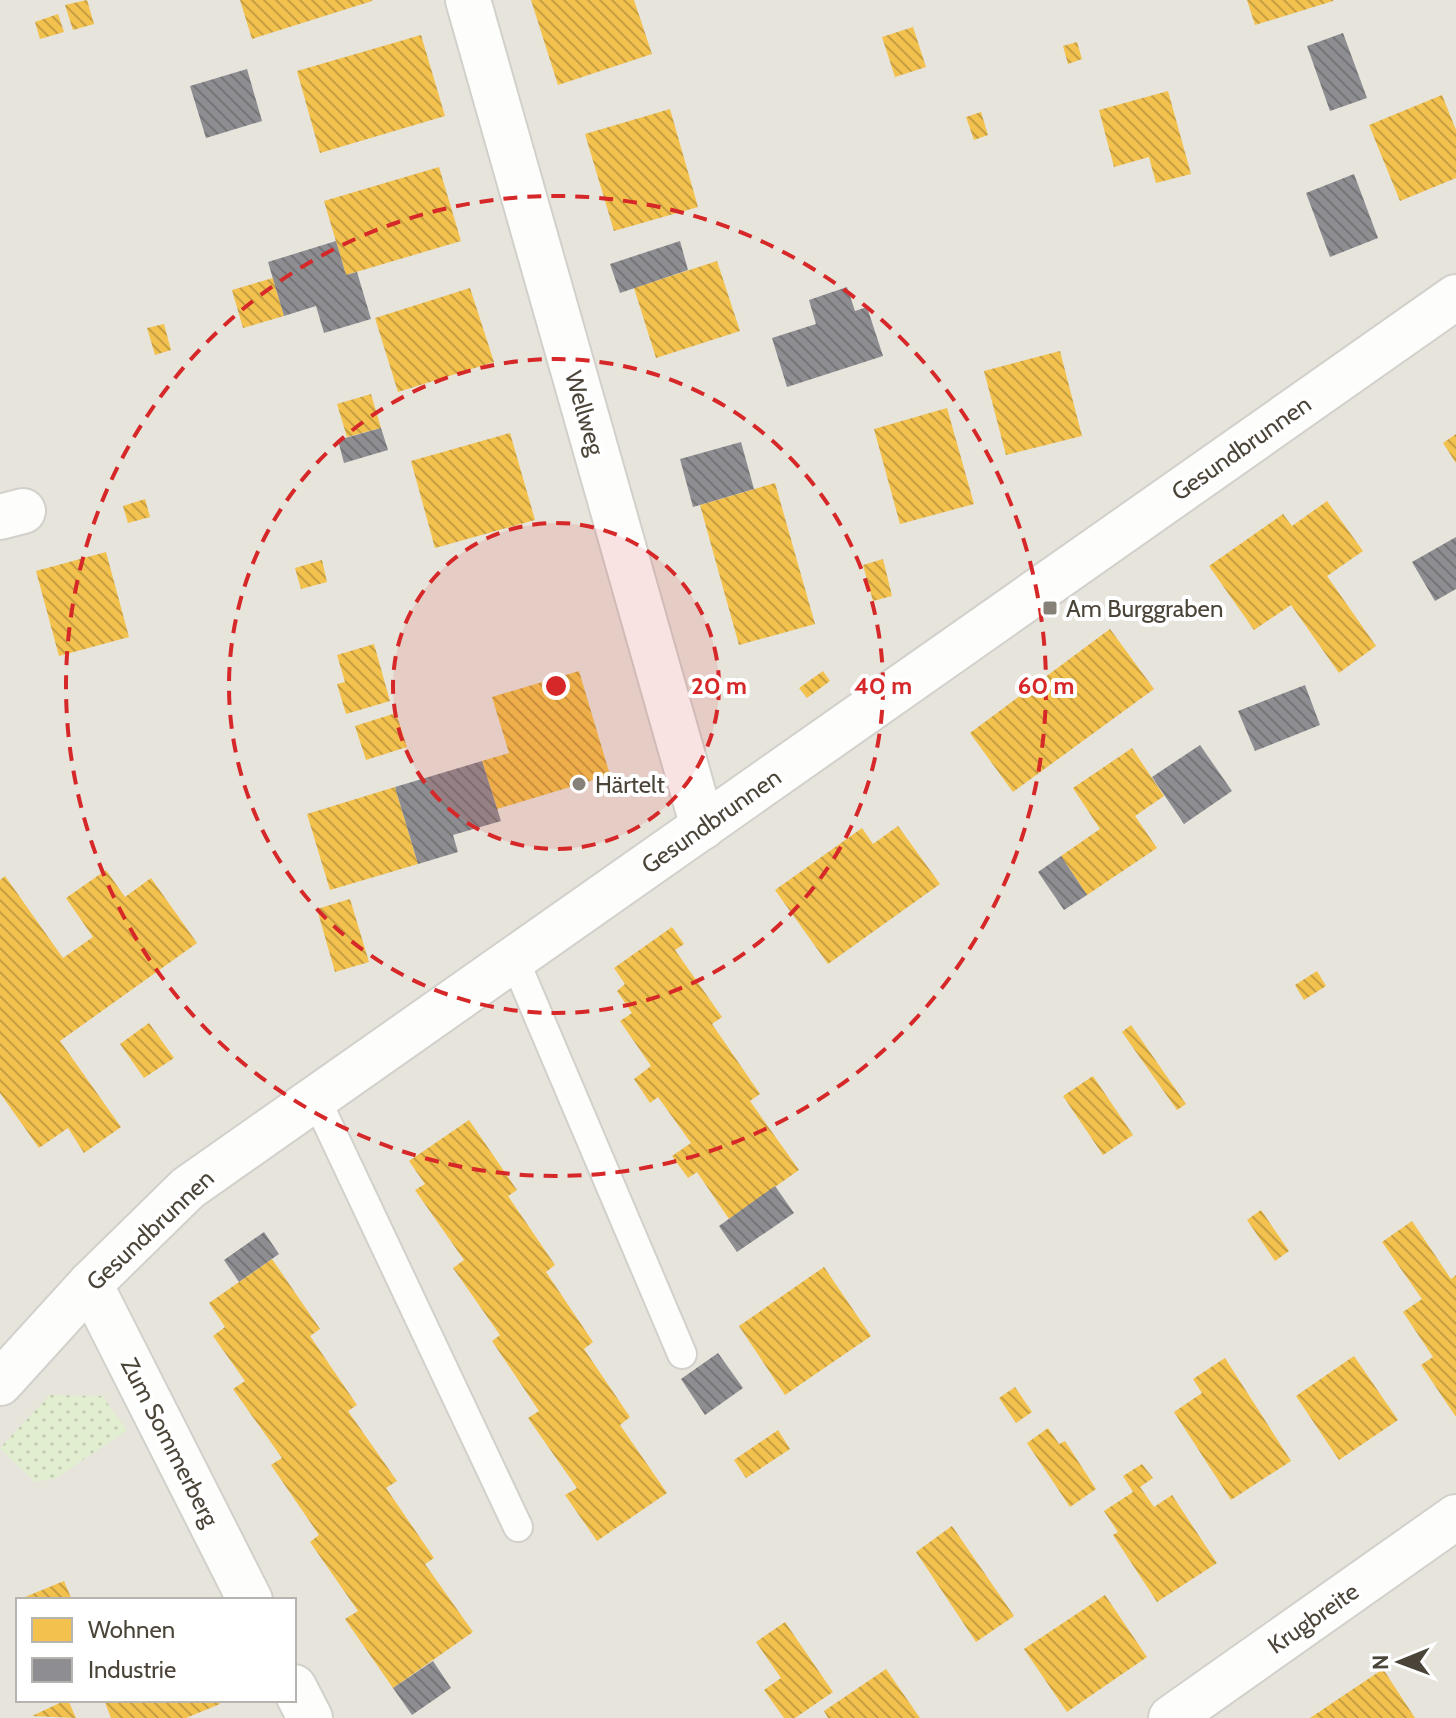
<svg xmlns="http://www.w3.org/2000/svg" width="1456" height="1718" font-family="Cabin,sans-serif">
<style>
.residential{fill:#e7e4dc;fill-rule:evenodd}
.grass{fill:url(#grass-dots)}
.homes{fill:url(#homes-back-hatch)}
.industry{fill:url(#industry-back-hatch)}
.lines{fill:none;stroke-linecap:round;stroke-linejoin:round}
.service-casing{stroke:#d2d0cb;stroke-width:32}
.minor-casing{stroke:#d2d0cb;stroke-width:48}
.tertiary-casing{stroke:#d2d0cb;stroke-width:48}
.service{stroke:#fdfdfc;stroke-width:28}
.minor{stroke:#fdfdfc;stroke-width:44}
.tertiary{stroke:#fdfdfc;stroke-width:44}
.ring{fill:none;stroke:#d62828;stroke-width:4;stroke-dasharray:14 10}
.poi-dot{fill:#868178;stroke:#fff;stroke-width:3}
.labels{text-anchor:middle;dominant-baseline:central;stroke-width:8;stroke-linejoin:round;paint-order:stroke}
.street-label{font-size:24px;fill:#4b4439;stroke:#fff}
.poi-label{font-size:24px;fill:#4b4439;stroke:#fff;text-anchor:start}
.centre{fill:#d62828;stroke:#fff;stroke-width:4}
.ring-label{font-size:24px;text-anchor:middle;font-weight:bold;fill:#d62828;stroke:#fff;stroke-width:8;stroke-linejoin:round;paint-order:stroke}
</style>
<defs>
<pattern id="grass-dots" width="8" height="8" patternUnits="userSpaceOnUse" patternTransform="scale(2)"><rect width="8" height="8" fill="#e1eecf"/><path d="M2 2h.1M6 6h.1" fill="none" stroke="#c3cdb2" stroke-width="1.8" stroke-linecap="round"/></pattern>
<pattern id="homes-back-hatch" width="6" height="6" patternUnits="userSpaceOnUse" patternTransform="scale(2)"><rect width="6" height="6" fill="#f2c14e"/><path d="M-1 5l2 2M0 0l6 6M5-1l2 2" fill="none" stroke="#c69e42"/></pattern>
<pattern id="industry-back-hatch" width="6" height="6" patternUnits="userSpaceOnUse" patternTransform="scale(2)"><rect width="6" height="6" fill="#8d8d92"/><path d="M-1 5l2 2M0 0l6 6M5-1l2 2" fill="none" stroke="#757578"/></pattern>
</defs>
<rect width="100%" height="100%" fill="#f4f2ee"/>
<path class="residential" d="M 0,0 L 1456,0 L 1456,1718 L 0,1718 ZM 18,1600 L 294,1600 L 294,1700 L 18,1700 Z"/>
<path class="grass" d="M 50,1395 L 102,1396 L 127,1430 L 56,1478 L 35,1482 L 0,1448 Z"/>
<g class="homes">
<path d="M 87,0 L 94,24 L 73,30 L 65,5 Z"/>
<path d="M 240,0 L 372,0 L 372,1 L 252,39 Z"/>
<path d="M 531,0 L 634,0 L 652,54 L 558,85 Z"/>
<path d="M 1247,0 L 1333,0 L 1333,1 L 1255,25 Z"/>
<path d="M 58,14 L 64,32 L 40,39 L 35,22 Z"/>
<path d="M 913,27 L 926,67 L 895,77 L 882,37 Z"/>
<path d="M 421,35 L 445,116 L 320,153 L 297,71 Z"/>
<path d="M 1077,42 L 1082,59 L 1068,64 L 1063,46 Z"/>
<path d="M 1168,91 L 1191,174 L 1156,183 L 1149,157 L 1114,167 L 1099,110 Z"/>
<path d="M 1442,95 L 1456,130 L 1456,178 L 1400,201 L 1369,125 Z"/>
<path d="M 670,109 L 698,207 L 614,231 L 585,134 Z"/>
<path d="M 981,112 L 988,135 L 974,140 L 966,117 Z"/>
<path d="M 439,167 L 461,241 L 346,275 L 324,201 Z"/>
<path d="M 717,261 L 740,331 L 656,358 L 634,288 Z"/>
<path d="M 273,278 L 284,316 L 243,328 L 232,290 Z"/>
<path d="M 470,288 L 494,362 L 398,392 L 375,318 Z"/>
<path d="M 164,324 L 171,350 L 155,355 L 147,328 Z"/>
<path d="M 1060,351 L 1082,436 L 1006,455 L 984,371 Z"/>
<path d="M 371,394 L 381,428 L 347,437 L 337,404 Z"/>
<path d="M 947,408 L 974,504 L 900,524 L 874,429 Z"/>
<path d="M 510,433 L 535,520 L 435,548 L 411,461 Z"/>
<path d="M 1456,434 L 1456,463 L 1443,443 Z"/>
<path d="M 775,483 L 815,624 L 739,645 L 700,505 Z"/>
<path d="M 145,499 L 150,517 L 128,523 L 123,506 Z"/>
<path d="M 1327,501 L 1363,551 L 1327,576 L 1376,646 L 1339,673 L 1291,605 L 1254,630 L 1209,566 L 1283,514 L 1292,526 Z"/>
<path d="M 106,552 L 129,637 L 59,656 L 36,571 Z"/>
<path d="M 883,559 L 892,596 L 873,601 L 863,565 Z"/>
<path d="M 322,560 L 327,582 L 301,589 L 295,568 Z"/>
<path d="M 1110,629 L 1154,689 L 1013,792 L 970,733 Z"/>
<path d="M 374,644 L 390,701 L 346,714 L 337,684 L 345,682 L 337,655 Z"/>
<path d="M 579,671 L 610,775 L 497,809 L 482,761 L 509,753 L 492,697 Z"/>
<path d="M 823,671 L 830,681 L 807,698 L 799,688 Z"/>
<path d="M 396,713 L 407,747 L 366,760 L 355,726 Z"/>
<path d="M 1132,748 L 1164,796 L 1135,816 L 1157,848 L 1087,895 L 1061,856 L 1100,829 L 1073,788 Z"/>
<path d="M 395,787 L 418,864 L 330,890 L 307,814 Z"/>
<path d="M 898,826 L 940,884 L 828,964 L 775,890 L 862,828 L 873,844 Z"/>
<path d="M 106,870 L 125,897 L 151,878 L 197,943 L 60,1041 L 121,1127 L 84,1153 L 68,1128 L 39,1148 L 0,1093 L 0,880 L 5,876 L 63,958 L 93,937 L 66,898 Z"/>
<path d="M 350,899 L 369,962 L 335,972 L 317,909 Z"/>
<path d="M 672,927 L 684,944 L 675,950 L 722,1017 L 712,1024 L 760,1094 L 750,1101 L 799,1170 L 729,1219 L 697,1172 L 688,1178 L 672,1156 L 691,1143 L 658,1097 L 650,1103 L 634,1079 L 651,1066 L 620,1021 L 632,1013 L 617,991 L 625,984 L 614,968 Z"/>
<path d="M 1317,971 L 1326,986 L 1304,1000 L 1295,985 Z"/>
<path d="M 149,1023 L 174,1058 L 144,1078 L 120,1044 Z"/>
<path d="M 1131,1025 L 1186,1104 L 1177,1110 L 1122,1032 Z"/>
<path d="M 1093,1076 L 1133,1135 L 1103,1155 L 1063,1096 Z"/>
<path d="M 469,1120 L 517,1190 L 508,1196 L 555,1265 L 546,1272 L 593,1342 L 584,1349 L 630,1417 L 620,1425 L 667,1493 L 597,1541 L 565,1495 L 577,1488 L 528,1418 L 539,1411 L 492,1341 L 500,1335 L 453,1268 L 464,1260 L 415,1190 L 425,1184 L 409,1161 Z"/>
<path d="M 1261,1210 L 1289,1251 L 1275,1261 L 1247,1220 Z"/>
<path d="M 1412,1221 L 1451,1279 L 1456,1275 L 1456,1417 L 1421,1365 L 1433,1357 L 1403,1312 L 1422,1299 L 1382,1242 Z"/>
<path d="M 272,1259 L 320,1329 L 310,1336 L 357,1405 L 348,1411 L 397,1481 L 386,1488 L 434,1558 L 425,1564 L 473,1632 L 393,1688 L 345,1619 L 358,1611 L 310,1542 L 319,1535 L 271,1465 L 282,1458 L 233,1389 L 245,1381 L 213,1336 L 225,1327 L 209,1303 Z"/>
<path d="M 824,1267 L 871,1336 L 785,1395 L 739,1326 Z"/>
<path d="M 1354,1356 L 1398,1420 L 1339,1460 L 1296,1396 Z"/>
<path d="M 1225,1358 L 1291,1461 L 1231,1500 L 1174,1412 L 1202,1393 L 1193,1379 Z"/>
<path d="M 1015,1387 L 1032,1412 L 1016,1423 L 999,1398 Z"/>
<path d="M 1048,1428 L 1059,1444 L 1065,1441 L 1096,1489 L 1070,1507 L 1027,1443 Z"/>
<path d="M 778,1430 L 790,1449 L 746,1478 L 734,1460 Z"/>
<path d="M 1142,1464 L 1153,1478 L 1140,1487 L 1154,1507 L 1172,1495 L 1217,1563 L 1157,1602 L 1113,1535 L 1118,1532 L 1104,1511 L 1133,1492 L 1123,1476 Z"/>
<path d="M 952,1526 L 1014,1616 L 976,1642 L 916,1552 Z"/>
<path d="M 64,1581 L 72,1600 L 26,1600 L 25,1597 Z"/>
<path d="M 1105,1595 L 1147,1657 L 1067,1712 L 1024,1649 Z"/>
<path d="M 785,1622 L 833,1692 L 795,1718 L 784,1718 L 764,1690 L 781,1678 L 756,1642 Z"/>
<path d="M 886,1669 L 920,1718 L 828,1718 L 824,1711 Z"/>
<path d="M 1383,1669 L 1415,1718 L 1310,1718 Z"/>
<path d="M 68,1700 L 76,1718 L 32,1716 L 66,1700 Z"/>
<path d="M 104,1700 L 218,1700 L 220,1704 L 186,1718 L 111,1718 Z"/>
</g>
<g class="industry">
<path d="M 1343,33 L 1367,98 L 1330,111 L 1307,46 Z"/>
<path d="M 247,69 L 262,121 L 206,138 L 190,86 Z"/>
<path d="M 1354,174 L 1378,238 L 1330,257 L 1306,193 Z"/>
<path d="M 336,241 L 346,275 L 357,272 L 371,319 L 324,333 L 316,306 L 284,316 L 268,262 Z"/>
<path d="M 680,241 L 688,270 L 620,293 L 610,264 Z"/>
<path d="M 847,287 L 855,311 L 867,307 L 883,356 L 787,387 L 772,338 L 816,324 L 809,300 Z"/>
<path d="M 381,428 L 388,450 L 344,463 L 338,440 Z"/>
<path d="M 741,442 L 754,489 L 693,507 L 680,459 Z"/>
<path d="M 1456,537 L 1456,589 L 1435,601 L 1412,562 Z"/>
<path d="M 1305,685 L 1320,725 L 1255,751 L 1238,711 Z"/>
<path d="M 1200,745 L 1232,791 L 1184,824 L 1152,777 Z"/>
<path d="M 482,761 L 501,821 L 453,835 L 458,852 L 418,864 L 395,787 Z"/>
<path d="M 1061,856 L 1087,895 L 1064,910 L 1038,872 Z"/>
<path d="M 775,1186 L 794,1213 L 737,1252 L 719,1226 Z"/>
<path d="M 264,1232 L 279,1254 L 239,1282 L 224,1260 Z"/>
<path d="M 718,1353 L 743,1388 L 705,1415 L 681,1379 Z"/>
<path d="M 433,1661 L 451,1688 L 412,1715 L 393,1688 Z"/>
</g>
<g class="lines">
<defs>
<g id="service">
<path d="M 515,961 L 682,1354"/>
<path d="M 316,1099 L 518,1527"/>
</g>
<g id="minor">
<path d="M 468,0 L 703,827"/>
<path d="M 0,517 L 23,511"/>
<path d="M 90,1284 L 250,1600"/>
<path d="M 294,1687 L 310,1718"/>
<path d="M 1171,1718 L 1456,1517"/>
</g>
<path id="tertiary" d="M 0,1383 L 90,1284 L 188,1188 L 1456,297"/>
</defs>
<use href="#service" class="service-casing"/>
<use href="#minor" class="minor-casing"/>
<use href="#tertiary" class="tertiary-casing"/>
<use href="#service" class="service"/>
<use href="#minor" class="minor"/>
<use href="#tertiary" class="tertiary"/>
</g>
<circle cx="556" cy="686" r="163" fill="#d62828" fill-opacity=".12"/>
<g class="ring">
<circle cx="556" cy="686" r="163"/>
<circle cx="556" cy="686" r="327"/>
<circle cx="556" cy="686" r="490"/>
</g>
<g class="poi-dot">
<rect x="1042" y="600" width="16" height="16" rx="4"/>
<circle cx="579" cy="784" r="8"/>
</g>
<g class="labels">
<g class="street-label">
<text transform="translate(585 413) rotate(74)">Wellweg</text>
<text transform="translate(1241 448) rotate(-35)">Gesundbrunnen</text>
<text transform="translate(711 821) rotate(-35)">Gesundbrunnen</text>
<text transform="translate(150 1230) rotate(-43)">Gesundbrunnen</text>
<text transform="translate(170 1442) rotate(63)">Zum Sommerberg</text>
<text transform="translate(1313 1618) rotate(-35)">Krugbreite</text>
</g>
<g class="poi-label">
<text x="1066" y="608">Am Burggraben</text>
<text x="595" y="784">Härtelt</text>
</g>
</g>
<circle cx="556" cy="686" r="12" class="centre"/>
<g class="ring-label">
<text x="719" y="694">20 m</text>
<text x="883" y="694">40 m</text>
<text x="1046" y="694">60 m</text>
</g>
<rect x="16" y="1598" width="280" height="104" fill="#ffffff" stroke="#b7b4b0" stroke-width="2"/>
<rect x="32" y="1618" width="40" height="24" fill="#f2c14e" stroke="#b7b4b0" stroke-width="2"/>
<text x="88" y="1638" font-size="24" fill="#4b4439">Wohnen</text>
<rect x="32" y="1658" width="40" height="24" fill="#8d8d92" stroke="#b7b4b0" stroke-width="2"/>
<text x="88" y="1678" font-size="24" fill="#4b4439">Industrie</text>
<g transform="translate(1400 1662) rotate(269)" stroke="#ffffff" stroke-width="6" paint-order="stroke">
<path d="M0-6L14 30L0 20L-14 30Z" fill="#4b4439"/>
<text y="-12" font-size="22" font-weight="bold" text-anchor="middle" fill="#4b4439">N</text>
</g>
</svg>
